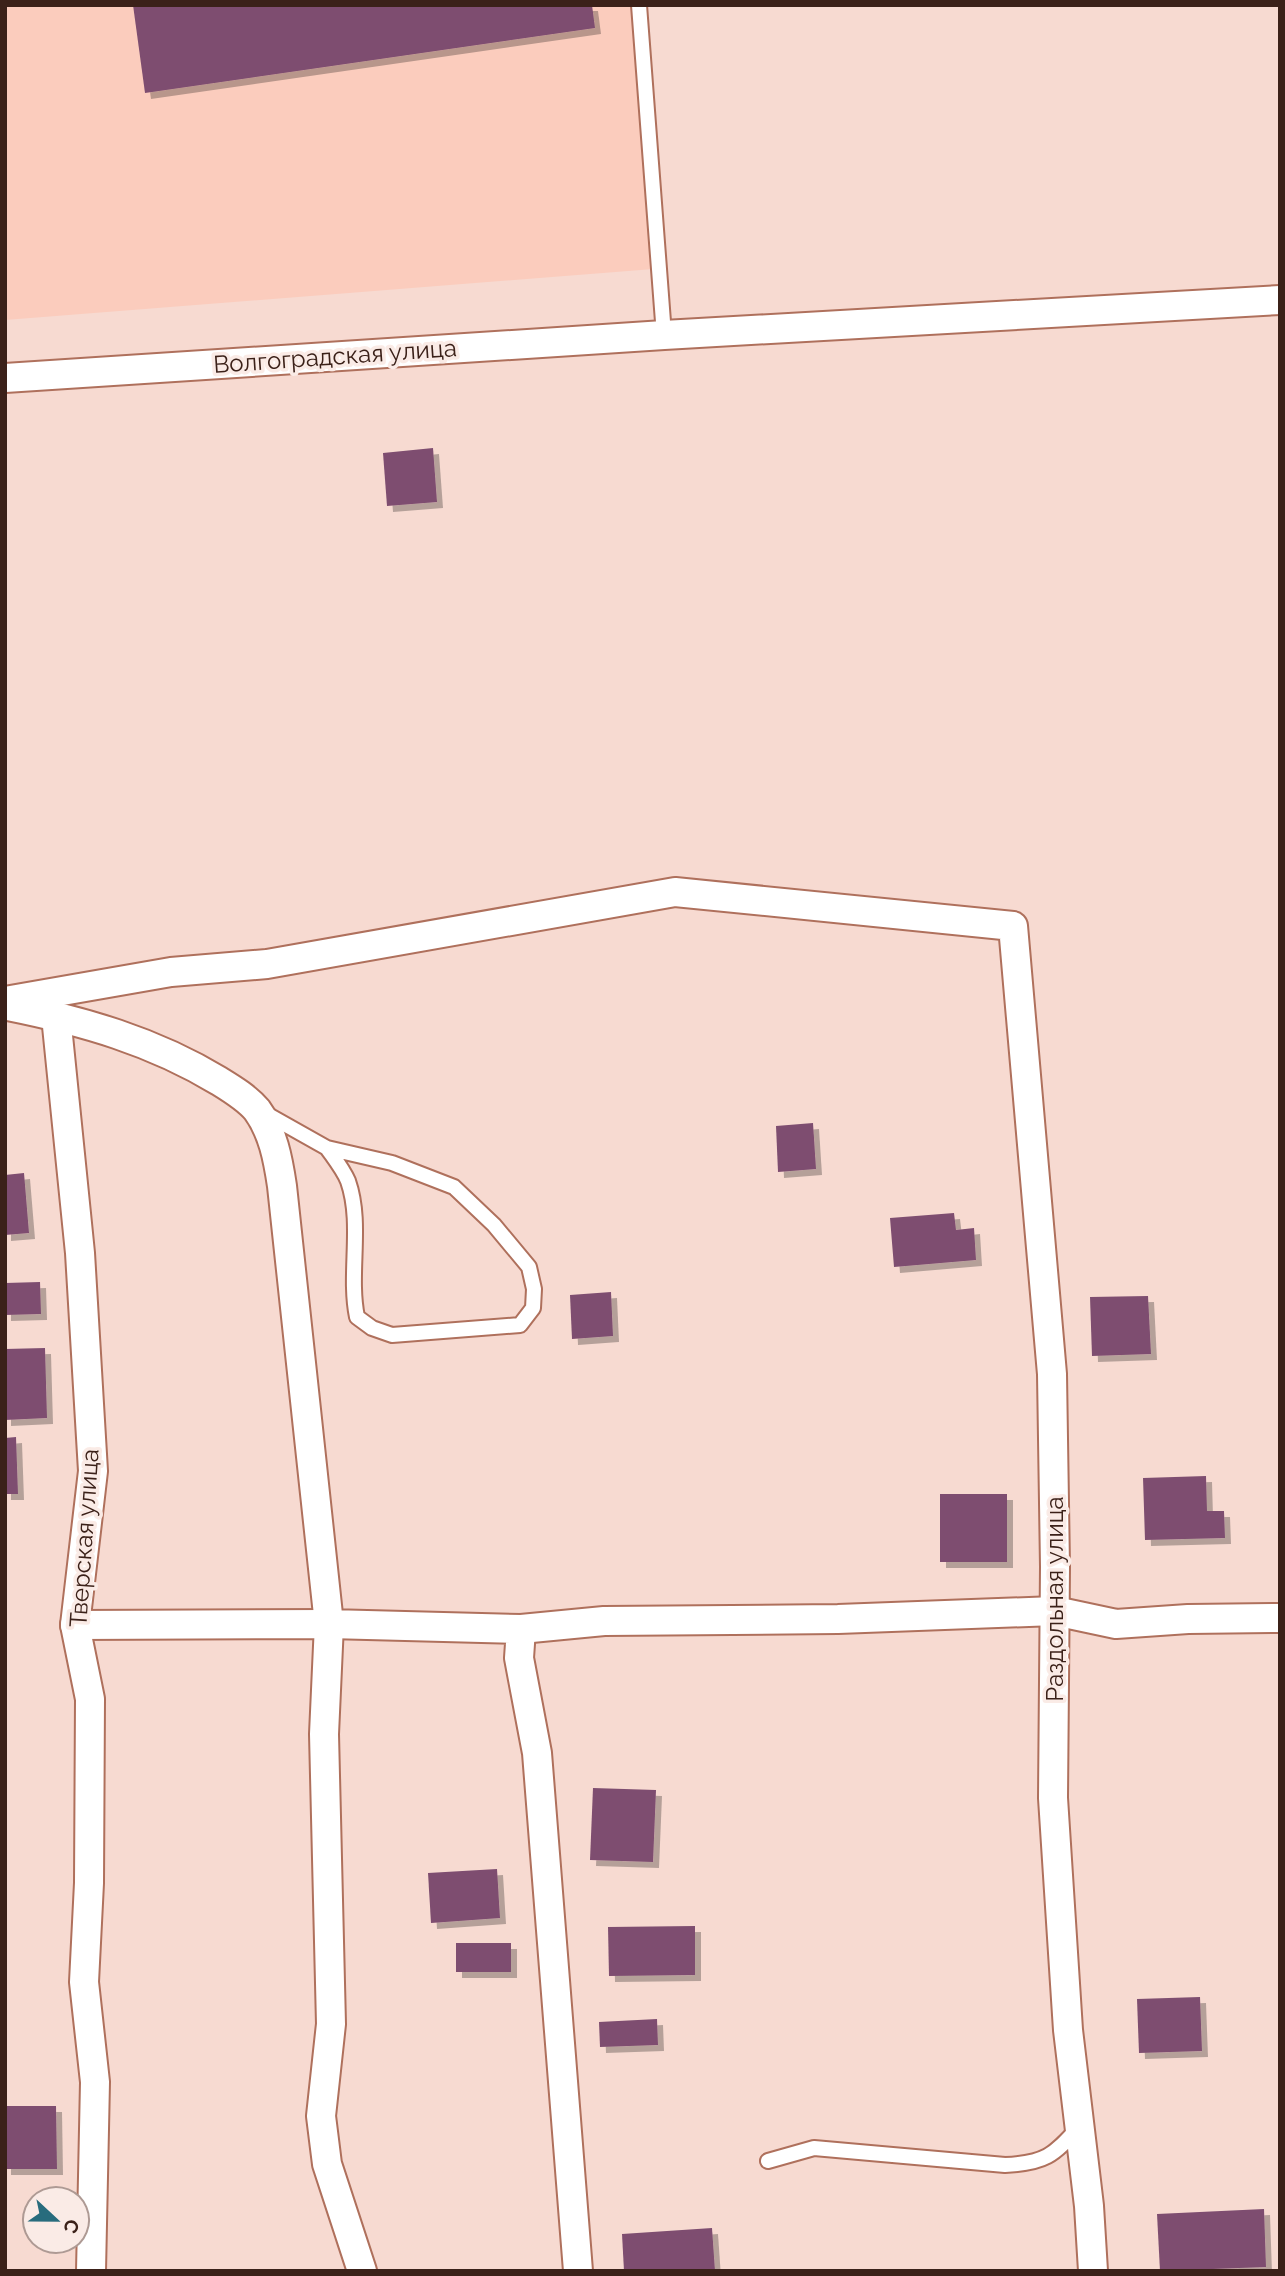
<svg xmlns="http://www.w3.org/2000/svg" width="1285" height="2276" font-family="Raleway,sans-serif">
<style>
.built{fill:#fbccbd}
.building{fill:#7e4e70;filter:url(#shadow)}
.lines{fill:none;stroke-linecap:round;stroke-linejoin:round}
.lane-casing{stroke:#af705c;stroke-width:18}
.street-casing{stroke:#af705c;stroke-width:32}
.lane{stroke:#fff;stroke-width:14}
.street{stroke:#fff;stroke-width:28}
.labels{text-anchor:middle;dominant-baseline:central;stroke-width:7;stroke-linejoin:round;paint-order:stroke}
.street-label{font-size:24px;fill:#3b2119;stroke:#faebe6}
</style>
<defs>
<filter id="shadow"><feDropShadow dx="6" dy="6" stdDeviation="0" flood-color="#0004"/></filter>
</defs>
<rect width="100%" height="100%" fill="#f7dad1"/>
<path class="built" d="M 5,5 L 641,5 L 666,268 L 5,320 Z"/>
<g class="building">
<path d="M 133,5 L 592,5 L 595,28 L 145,93 Z"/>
<path d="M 433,448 L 437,502 L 387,506 L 383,453 Z"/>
<path d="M 813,1123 L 816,1169 L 778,1172 L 776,1126 Z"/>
<path d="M 24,1173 L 29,1233 L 5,1235 L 5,1175 Z"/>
<path d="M 954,1213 L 956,1230 L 974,1228 L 976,1260 L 894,1267 L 890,1218 Z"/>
<path d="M 40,1282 L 41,1314 L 5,1315 L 5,1283 Z"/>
<path d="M 611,1292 L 613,1336 L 572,1339 L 570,1295 Z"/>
<path d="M 1148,1296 L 1151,1354 L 1092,1356 L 1090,1297 Z"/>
<path d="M 45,1348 L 47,1418 L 5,1420 L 5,1349 Z"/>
<path d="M 16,1437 L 18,1494 L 5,1494 L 5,1438 Z"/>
<path d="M 1206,1476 L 1207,1511 L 1224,1511 L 1225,1538 L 1145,1540 L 1143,1478 Z"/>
<rect x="940" y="1494" width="67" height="68"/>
<path d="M 593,1788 L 656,1790 L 653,1862 L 590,1860 Z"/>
<path d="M 497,1869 L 500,1918 L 431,1923 L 428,1873 Z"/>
<path d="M 695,1926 L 695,1975 L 609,1976 L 608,1927 Z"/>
<rect x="456" y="1943" width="55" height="29"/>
<path d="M 1200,1997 L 1202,2051 L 1139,2053 L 1137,1999 Z"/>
<path d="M 657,2019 L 658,2045 L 600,2047 L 599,2022 Z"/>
<path d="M 5,2106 L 56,2106 L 57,2169 L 5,2169 Z"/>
<path d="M 1264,2209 L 1266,2267 L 1160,2271 L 1157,2214 Z"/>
<path d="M 712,2228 L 715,2271 L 624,2271 L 622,2234 Z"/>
</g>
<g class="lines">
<defs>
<g id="lane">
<path d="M 639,5 L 664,335"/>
<path d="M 263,1112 L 327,1148 L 392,1163 L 454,1187 L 494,1225 L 529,1267 L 534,1289 L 533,1308 L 520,1325 L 392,1335 L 372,1328 L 357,1317 C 348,1273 363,1224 348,1181 C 343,1169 334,1158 327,1148"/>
<path d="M 768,2161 L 814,2148 L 1005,2165 C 1045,2163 1053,2156 1079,2127"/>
</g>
<g id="street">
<path d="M 5,378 L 664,335 L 1280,300"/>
<path d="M 5,1001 L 171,972 L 267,964 L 675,892 L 1013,926 L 1052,1374 L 1055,1567 L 1053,1798 L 1068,2030 L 1089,2206 L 1093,2271"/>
<path d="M 8,1006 C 83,1021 153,1041 219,1081 C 232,1089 247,1098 257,1110 C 273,1132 278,1159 282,1186 L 329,1624 L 521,1629 L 519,1658 L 537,1753 L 578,2271"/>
<path d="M 56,1016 L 80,1253 L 93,1471 L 75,1625 L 90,1699 L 89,1883 L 84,1982 L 95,2082 L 91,2271"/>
<path d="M 75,1625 L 329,1624 L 324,1734 L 331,2024 L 321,2116 L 327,2164 L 362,2271"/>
<path d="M 521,1629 L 604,1621 L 838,1619 L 1055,1611 L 1116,1624 L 1188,1619 L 1280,1618"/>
</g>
</defs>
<use href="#lane" class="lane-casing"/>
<use href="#street" class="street-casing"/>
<use href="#lane" class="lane"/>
<use href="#street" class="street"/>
</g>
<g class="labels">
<g class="street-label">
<text transform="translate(335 356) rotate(-4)">Волгоградская улица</text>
<text transform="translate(84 1538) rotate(-86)">Тверская улица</text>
<text transform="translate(1054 1599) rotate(-90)">Раздольная улица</text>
</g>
</g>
<rect width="1285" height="2276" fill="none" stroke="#3b2119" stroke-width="14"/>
<g transform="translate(56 2220) rotate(112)"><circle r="33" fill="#faebe6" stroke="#ae9a94" stroke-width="2"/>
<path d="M0-5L12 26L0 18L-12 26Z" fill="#286c7d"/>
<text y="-10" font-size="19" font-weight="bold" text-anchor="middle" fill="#3b2119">С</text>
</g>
</svg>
